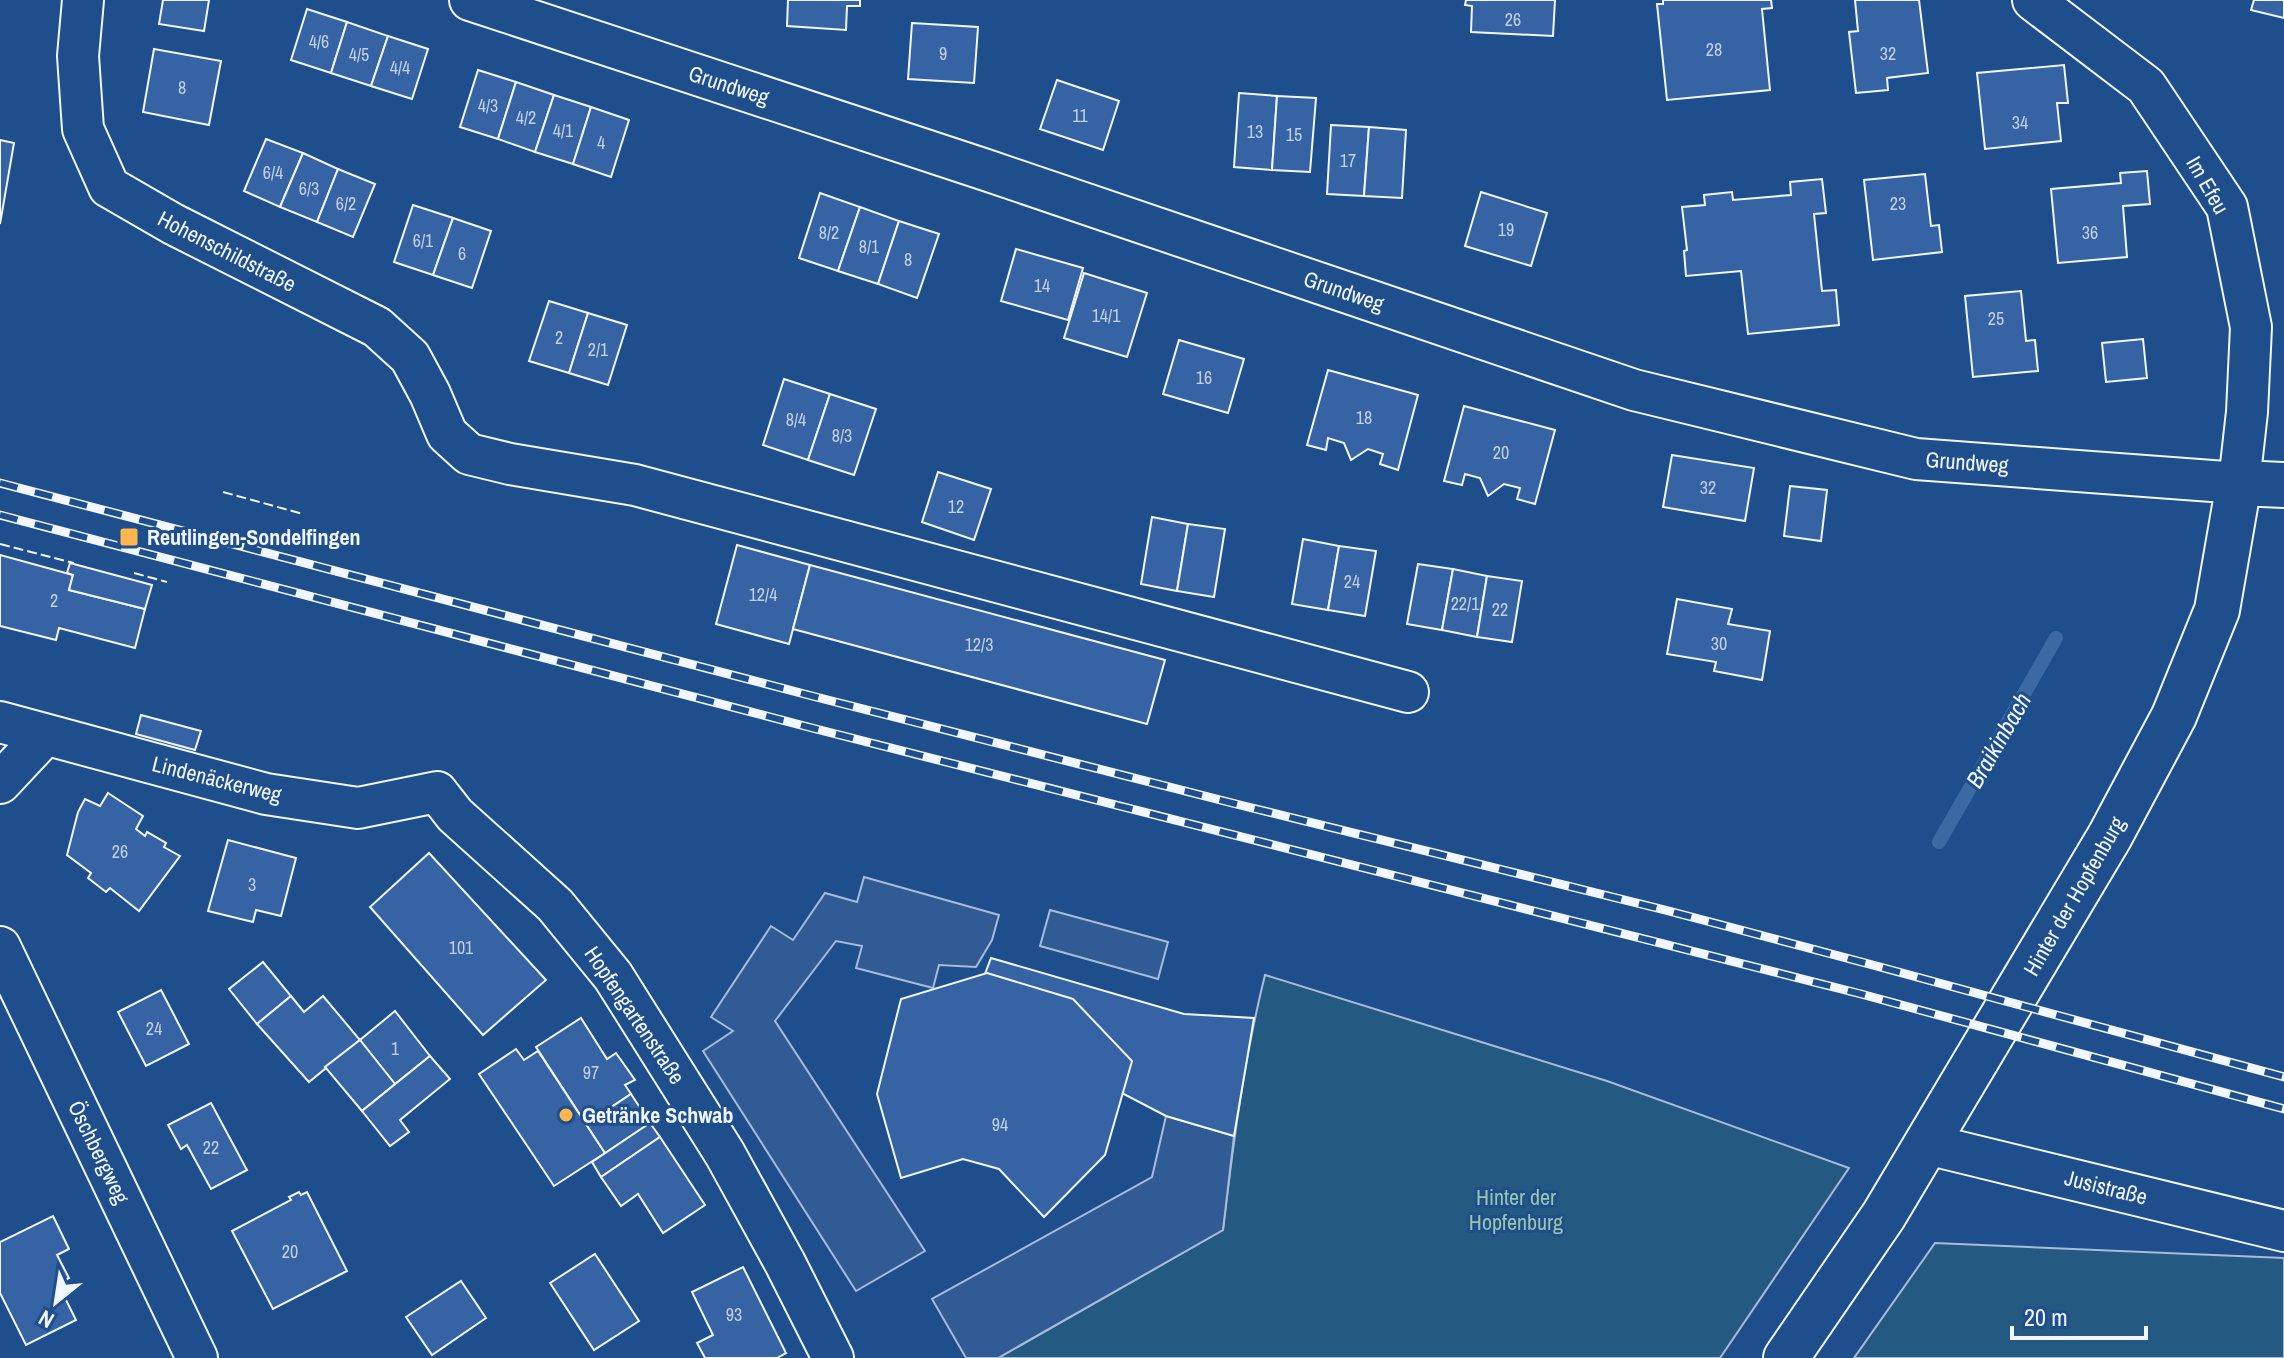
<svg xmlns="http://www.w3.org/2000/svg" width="2284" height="1358" font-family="'Archivo Narrow',sans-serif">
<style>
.green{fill:#245a82;stroke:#a8bbd7;stroke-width:2}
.parking{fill:#305b95;stroke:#a8bbd7;stroke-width:2}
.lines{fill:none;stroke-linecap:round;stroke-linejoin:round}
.stream{stroke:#3b69a3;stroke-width:14}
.building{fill:#3563a3;stroke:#f2f6ff;stroke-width:2}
.minor-casing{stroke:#f2f6ff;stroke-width:44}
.tertiary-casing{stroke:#f2f6ff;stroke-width:48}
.minor{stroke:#1f4e8c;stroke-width:40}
.tertiary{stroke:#1f4e8c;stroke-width:44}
.rail-casing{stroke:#f2f6ff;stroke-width:9}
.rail{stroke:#1f4e8c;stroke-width:6;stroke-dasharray:18;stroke-linecap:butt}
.fence{stroke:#f2f6ff;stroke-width:2;stroke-dasharray:10 4;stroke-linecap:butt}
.poi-dot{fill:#ffb74d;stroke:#1f4e8c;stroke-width:3}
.labels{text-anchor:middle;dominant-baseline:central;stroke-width:6;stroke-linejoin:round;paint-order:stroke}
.number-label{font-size:18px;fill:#c3d1e8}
.street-label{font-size:22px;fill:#f2f6ff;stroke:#1f4e8c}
.poi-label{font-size:22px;font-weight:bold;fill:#f2f6ff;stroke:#1f4e8c;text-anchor:start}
.park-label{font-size:22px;fill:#97c8a6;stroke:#1f4e8c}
.water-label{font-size:24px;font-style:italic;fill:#f2f6ff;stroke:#1f4e8c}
</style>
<rect width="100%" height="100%" fill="#1f4e8c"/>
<g class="green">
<path d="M 1265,975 L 1607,1081 L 1849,1168 L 1720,1358 L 998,1358 L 1223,1230 C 1233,1145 1244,1059 1265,975 Z"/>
<path d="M 1935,1243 L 2284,1258 L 2284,1358 L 1854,1358 Z"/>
</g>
<g class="parking">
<path d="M 864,877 L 999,915 L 992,940 L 976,967 L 939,965 L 933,988 L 856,968 L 862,946 L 836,941 L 775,1021 L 925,1251 L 856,1291 L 703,1051 L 733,1031 L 711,1017 L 771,926 L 793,940 L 825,893 L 857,902 Z"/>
<path d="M 1050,910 L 1168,942 L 1158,979 L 1040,946 Z"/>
<path d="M 1166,1116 L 1234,1136 L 1223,1230 L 998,1358 L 966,1358 L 932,1299 L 1152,1177 Z"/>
</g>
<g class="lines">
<path class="stream" d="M 1939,842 L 2056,638"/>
</g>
<g class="building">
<path d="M 163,0 L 209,0 L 204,31 L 159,24 Z"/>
<path d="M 788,0 L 860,0 L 860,6 L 847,6 L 846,30 L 787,26 Z"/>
<path d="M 1466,0 L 1555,0 L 1553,36 L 1471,32 L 1472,6 L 1465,5 Z"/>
<path d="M 1663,0 L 1771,0 L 1772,8 L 1762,9 L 1770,90 L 1667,100 L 1657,4 L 1663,4 Z"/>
<path d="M 1855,0 L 1919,0 L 1928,73 L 1887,78 L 1888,90 L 1856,93 L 1849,32 L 1858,31 Z"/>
<path d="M 2254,0 L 2284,0 L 2284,18 L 2251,10 Z"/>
<path d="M 307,9 L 347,22 L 331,73 L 291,60 Z"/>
<path d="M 347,22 L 388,36 L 371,86 L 331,73 Z"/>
<path d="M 912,23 L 978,27 L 974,83 L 908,79 Z"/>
<path d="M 388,36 L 428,49 L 412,99 L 371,86 Z"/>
<path d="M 154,49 L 221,61 L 209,125 L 143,112 Z"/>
<path d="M 2064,65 L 2068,103 L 2057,103 L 2061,141 L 1985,149 L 1977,73 Z"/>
<path d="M 478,70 L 516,82 L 498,139 L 460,127 Z"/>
<path d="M 1057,80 L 1119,101 L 1103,150 L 1040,129 Z"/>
<path d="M 516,82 L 554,95 L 535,152 L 498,139 Z"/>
<path d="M 1239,93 L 1277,96 L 1272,170 L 1234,167 Z"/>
<path d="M 554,95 L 591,107 L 573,164 L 535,152 Z"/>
<path d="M 1277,96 L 1316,98 L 1310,172 L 1272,170 Z"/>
<path d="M 591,107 L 629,120 L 611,177 L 573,164 Z"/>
<path d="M 1331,125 L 1369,127 L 1364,196 L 1327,194 Z"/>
<path d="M 1369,127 L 1406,130 L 1402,198 L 1364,196 Z"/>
<path d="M 266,139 L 303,153 L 280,207 L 244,191 Z"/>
<path d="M 0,140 L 14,143 L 0,224 Z"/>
<path d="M 303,153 L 338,169 L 317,222 L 280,207 Z"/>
<path d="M 338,169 L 375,184 L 353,237 L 317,222 Z"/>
<path d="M 2147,171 L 2150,204 L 2123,206 L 2127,257 L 2058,263 L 2051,189 L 2121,183 L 2120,173 Z"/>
<path d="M 1925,174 L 1931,226 L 1939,225 L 1942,252 L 1873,260 L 1864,180 Z"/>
<path d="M 1822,179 L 1826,213 L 1814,214 L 1822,291 L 1836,290 L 1839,325 L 1748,334 L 1741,271 L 1686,276 L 1684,251 L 1687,250 L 1682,207 L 1705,205 L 1704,195 L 1732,192 L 1733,200 L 1791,195 L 1790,182 Z"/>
<path d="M 1481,192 L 1547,213 L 1531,266 L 1465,246 Z"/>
<path d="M 820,193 L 860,207 L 838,271 L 799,258 Z"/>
<path d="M 413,205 L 453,218 L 433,275 L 394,262 Z"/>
<path d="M 860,207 L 899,221 L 878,284 L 838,271 Z"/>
<path d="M 453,218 L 491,231 L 472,288 L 433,275 Z"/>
<path d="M 899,221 L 939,234 L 917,298 L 878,284 Z"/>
<path d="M 1016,249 L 1083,268 L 1068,320 L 1001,301 Z"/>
<path d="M 1084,273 L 1147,293 L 1127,357 L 1064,338 Z"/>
<path d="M 2021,291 L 2026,341 L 2035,340 L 2038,371 L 1973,377 L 1965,296 Z"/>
<path d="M 549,301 L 588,313 L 569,373 L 529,361 Z"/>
<path d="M 588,313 L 627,325 L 608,385 L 569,373 Z"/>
<path d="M 2143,339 L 2147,378 L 2106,382 L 2102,343 Z"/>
<path d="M 1179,340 L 1244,359 L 1228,413 L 1163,394 Z"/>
<path d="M 1328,370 L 1418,395 L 1398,470 L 1380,464 L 1383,454 L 1368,449 L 1351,460 L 1344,443 L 1328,438 L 1326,450 L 1307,445 Z"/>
<path d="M 784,379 L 830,394 L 808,460 L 763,445 Z"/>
<path d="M 830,394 L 876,409 L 854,475 L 808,460 Z"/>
<path d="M 1464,406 L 1555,430 L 1535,504 L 1517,499 L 1520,488 L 1504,484 L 1488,496 L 1480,478 L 1465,474 L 1462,485 L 1444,481 Z"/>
<path d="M 1672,455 L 1754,468 L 1745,521 L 1663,507 Z"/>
<path d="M 938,472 L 991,489 L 974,540 L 922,522 Z"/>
<path d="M 1790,486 L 1827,490 L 1821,541 L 1784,536 Z"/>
<path d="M 1152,517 L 1188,524 L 1177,591 L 1141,584 Z"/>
<path d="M 1188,524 L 1225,529 L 1214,597 L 1177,591 Z"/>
<path d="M 1303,539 L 1339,546 L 1328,610 L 1292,604 Z"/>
<path d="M 737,545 L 810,565 L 789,644 L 716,624 Z"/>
<path d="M 1339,546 L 1376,551 L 1365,616 L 1328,610 Z"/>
<path d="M 0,555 L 73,575 L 69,590 L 145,609 L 135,648 L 59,628 L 56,640 L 0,626 Z"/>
<path d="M 70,563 L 152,585 L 145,609 L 69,590 L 73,575 L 67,573 Z"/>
<path d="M 1418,564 L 1453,569 L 1442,630 L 1407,624 Z"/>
<path d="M 810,565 L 1165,660 L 1147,724 L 793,629 Z"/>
<path d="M 1453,569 L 1487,576 L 1477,637 L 1442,630 Z"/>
<path d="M 1487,576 L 1522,581 L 1512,642 L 1477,637 Z"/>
<path d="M 1677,599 L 1732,609 L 1728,624 L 1770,631 L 1762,680 L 1714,671 L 1716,662 L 1667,654 Z"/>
<path d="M 141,715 L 201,731 L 195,750 L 136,734 Z"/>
<path d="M 108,793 L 143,816 L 136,829 L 145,836 L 147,832 L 166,843 L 164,847 L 180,856 L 139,911 L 110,888 L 106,892 L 88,878 L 91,873 L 67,855 L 78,812 L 85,799 L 100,806 Z"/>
<path d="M 228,840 L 296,858 L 281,916 L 256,910 L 253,922 L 208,911 Z"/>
<path d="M 429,853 L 546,980 L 483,1035 L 370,907 Z"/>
<path d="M 991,958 L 1184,1014 L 1254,1018 L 1234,1136 L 1166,1116 L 970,1014 Z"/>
<path d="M 263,962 L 291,996 L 257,1024 L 229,989 Z"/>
<path d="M 987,973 L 1073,999 L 1132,1061 L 1105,1155 L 1044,1217 L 999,1169 L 963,1159 L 901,1178 L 877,1094 L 901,999 Z"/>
<path d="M 161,990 L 189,1044 L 146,1066 L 118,1012 Z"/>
<path d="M 291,996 L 304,1012 L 323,996 L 360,1040 L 309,1082 L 257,1024 Z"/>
<path d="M 395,1011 L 430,1056 L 395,1084 L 360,1040 Z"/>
<path d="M 581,1018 L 607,1059 L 616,1053 L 635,1080 L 625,1085 L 631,1094 L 586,1124 L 536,1047 Z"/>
<path d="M 360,1040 L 395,1084 L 362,1111 L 325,1067 Z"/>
<path d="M 516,1049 L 524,1060 L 538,1051 L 605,1153 L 554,1186 L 479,1074 Z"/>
<path d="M 430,1056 L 450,1079 L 400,1120 L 409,1132 L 390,1146 L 362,1111 Z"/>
<path d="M 631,1094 L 650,1123 L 605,1153 L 586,1124 Z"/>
<path d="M 211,1103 L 247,1170 L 211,1189 L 187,1145 L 181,1149 L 168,1125 Z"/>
<path d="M 650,1123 L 660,1137 L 601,1177 L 592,1162 Z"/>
<path d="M 660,1137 L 705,1205 L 663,1233 L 638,1194 L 621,1206 L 601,1177 Z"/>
<path d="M 299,1192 L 301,1195 L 307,1192 L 347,1271 L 273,1309 L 232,1231 L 291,1200 L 289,1197 Z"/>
<path d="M 53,1216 L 69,1249 L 57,1255 L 69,1278 L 58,1284 L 76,1320 L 26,1345 L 0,1293 L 0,1242 Z"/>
<path d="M 595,1254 L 639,1321 L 594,1350 L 550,1283 Z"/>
<path d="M 743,1267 L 786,1353 L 777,1358 L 705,1358 L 697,1343 L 713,1335 L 692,1292 Z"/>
<path d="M 461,1281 L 486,1318 L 432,1355 L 406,1317 Z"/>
</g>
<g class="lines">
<defs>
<g id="minor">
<path d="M 83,0 L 78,56 L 83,129 L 109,187 L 173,224 L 377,327 L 410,357 L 430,394 L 447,434 L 469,454 L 510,464 L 635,485 L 1408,692"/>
<path d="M 470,0 L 986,170 L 1634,390 L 1916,459 L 2239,483 L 2247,412 L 2251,327 L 2227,207 L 2146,86 L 2033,0"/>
<path d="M 0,722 L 266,794 L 358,808 L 437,792 L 455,815 L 555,905 L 613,976 L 725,1154 L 785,1263 L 833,1358"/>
<path d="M 0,783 L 45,735"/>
<path d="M 0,947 L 197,1358"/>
<path d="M 1927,1144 L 2284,1231"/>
</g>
<path id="tertiary" d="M 1786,1358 L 1884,1215 L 2110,836 L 2174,716 L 2217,610 L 2239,483 L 2284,485"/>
</defs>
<use href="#minor" class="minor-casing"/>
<use href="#tertiary" class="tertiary-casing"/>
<use href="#minor" class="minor"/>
<use href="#tertiary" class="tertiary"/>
<defs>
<g id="rail">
<path d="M 0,483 L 816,697 L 1240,805 L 1665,910 L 1869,964 L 2284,1077"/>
<path d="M 0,515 L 816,729 L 1861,994 L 2284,1109"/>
</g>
</defs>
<use href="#rail" class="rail-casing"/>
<use href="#rail" class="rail"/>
<g class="fence">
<path d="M 223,492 L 303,514"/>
<path d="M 0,544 L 74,563"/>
<path d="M 134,573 L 167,582"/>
</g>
</g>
<g class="poi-dot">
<rect x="119" y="527" width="20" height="20" rx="4"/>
<circle cx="566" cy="1115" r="8"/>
</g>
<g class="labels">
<g class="number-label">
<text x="1513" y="19">26</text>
<text x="319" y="41">4/6</text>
<text x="1714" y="49">28</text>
<text x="943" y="53">9</text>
<text x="1888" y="53">32</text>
<text x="359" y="54">4/5</text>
<text x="400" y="67">4/4</text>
<text x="182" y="87">8</text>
<text x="488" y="105">4/3</text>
<text x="1080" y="115">11</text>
<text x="526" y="117">4/2</text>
<text x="2020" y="122">34</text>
<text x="563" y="130">4/1</text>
<text x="1255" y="131">13</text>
<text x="1294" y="134">15</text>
<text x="601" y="142">4</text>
<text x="1348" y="160">17</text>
<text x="273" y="172">6/4</text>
<text x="309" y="188">6/3</text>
<text x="346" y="203">6/2</text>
<text x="1898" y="203">23</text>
<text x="1506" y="229">19</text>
<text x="829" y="232">8/2</text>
<text x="2090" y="232">36</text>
<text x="423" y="240">6/1</text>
<text x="869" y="246">8/1</text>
<text x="462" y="253">6</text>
<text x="908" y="259">8</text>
<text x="1042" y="285">14</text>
<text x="1106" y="315">14/1</text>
<text x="1996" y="318">25</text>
<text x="559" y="337">2</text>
<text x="598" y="349">2/1</text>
<text x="1204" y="377">16</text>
<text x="1364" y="417">18</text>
<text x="796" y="419">8/4</text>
<text x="842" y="435">8/3</text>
<text x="1501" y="452">20</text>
<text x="1708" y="487">32</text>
<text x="956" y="506">12</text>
<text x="1352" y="581">24</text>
<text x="763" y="594">12/4</text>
<text x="54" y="600">2</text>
<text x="1465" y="603">22/1</text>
<text x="1500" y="609">22</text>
<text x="1719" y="643">30</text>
<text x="979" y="644">12/3</text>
<text x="120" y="851">26</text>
<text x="252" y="884">3</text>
<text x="461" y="947">101</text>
<text x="154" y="1028">24</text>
<text x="395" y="1048">1</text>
<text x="591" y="1072">97</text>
<text x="1000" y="1124">94</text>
<text x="211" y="1147">22</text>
<text x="290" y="1251">20</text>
<text x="734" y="1314">93</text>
</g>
<g class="street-label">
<text transform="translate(729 85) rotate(18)">Grundweg</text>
<text transform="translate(2208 185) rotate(60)">Im Efeu</text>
<text transform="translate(227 251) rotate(27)">Hohenschildstraße</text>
<text transform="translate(1344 291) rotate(19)">Grundweg</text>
<text transform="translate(1967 462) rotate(4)">Grundweg</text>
<text transform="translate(217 779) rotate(14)">Lindenäckerweg</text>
<text transform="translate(2074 896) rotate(-60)">Hinter der Hopfenburg</text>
<text transform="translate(635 1015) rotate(56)">Hopfengartenstraße</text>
<text transform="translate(99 1152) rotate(64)">Öschbergweg</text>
<text transform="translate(2106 1187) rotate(14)">Jusistraße</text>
</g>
<g class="poi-label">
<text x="147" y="537">Reutlingen-Sondelfingen</text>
<text x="582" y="1115">Getränke Schwab</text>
</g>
<g class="park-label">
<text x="1516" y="1197">Hinter der<tspan x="1516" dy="25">Hopfenburg</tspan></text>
</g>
<g class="water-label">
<text transform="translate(1998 740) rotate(-60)">Braikinbach</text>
</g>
</g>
<g transform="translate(56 1302) rotate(210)" stroke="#1f4e8c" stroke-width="6" paint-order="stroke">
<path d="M0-6L14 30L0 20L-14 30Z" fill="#f2f6ff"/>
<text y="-12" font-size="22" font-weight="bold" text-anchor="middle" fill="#f2f6ff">N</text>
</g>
<path d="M2012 1326v12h134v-12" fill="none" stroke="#f2f6ff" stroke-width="4"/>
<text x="2024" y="1326" font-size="24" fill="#f2f6ff" stroke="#1f4e8c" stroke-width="6" paint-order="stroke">20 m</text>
</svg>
